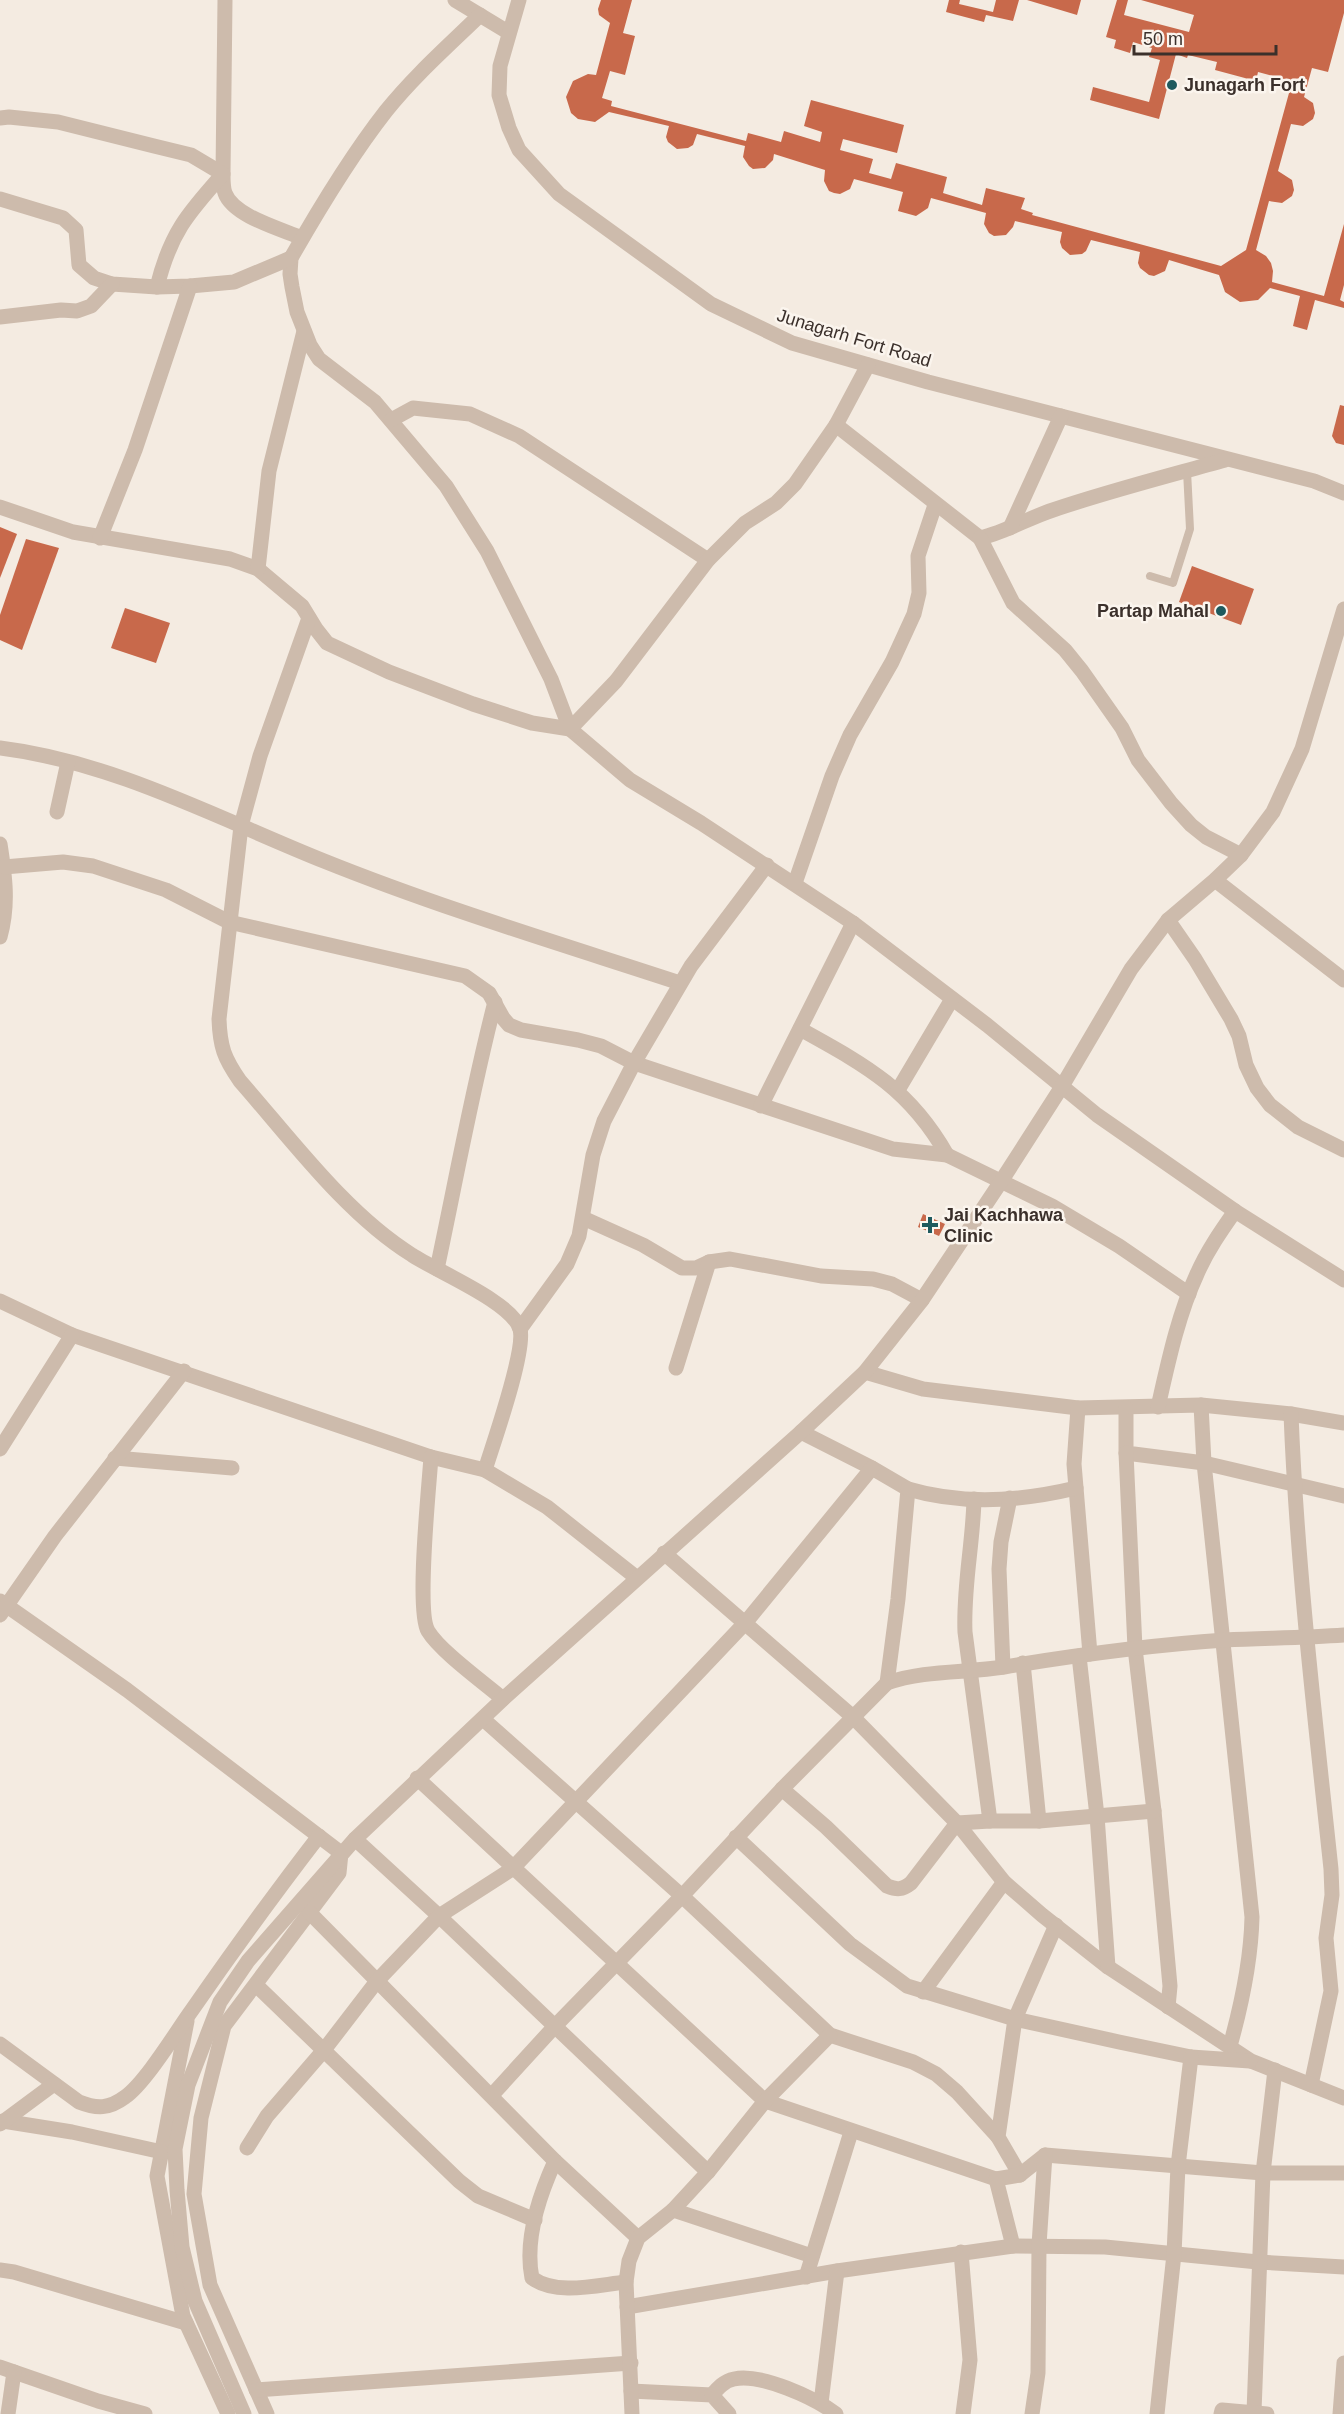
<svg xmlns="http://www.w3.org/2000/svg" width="1344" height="2414" font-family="Helvetica,sans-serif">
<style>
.building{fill:#c8694b}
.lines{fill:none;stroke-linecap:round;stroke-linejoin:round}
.service{stroke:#cdbbac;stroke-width:8}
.minor{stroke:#cdbbac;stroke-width:15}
.tertiary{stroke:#cdbbac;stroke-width:15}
.poi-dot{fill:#1f5a5e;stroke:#fbf5ee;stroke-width:2}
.labels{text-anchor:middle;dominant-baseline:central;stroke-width:5;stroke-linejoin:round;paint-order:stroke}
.poi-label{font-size:18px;font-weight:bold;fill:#3b302b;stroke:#fbf5ee;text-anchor:start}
.street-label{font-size:18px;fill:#3b302b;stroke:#fbf5ee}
</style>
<rect width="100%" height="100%" fill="#f4ebe1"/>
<g class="building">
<path d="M 601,0 L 632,0 L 623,33 L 635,36 L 625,75 L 610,71 L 602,98 L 612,101 L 611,106 L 746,141 L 748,133 L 781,142 L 784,131 L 820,142 L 822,132 L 804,126 L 811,100 L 904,125 L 897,153 L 843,139 L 840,150 L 873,159 L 869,173 L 891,179 L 896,163 L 947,177 L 943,193 L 982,205 L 986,188 L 1025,198 L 1021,209 L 1033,213 L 1032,215 L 1221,266 L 1246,250 L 1289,93 L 1285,92 L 1288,80 L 1258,72 L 1256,81 L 1215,70 L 1217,62 L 1188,55 L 1187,58 L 1176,54 L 1159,119 L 1090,100 L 1093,87 L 1149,102 L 1160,60 L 1149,57 L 1152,48 L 1133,42 L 1130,53 L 1114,48 L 1116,40 L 1106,37 L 1117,0 L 1128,0 L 1124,15 L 1189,32 L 1194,15 L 1141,0 L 1344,0 L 1344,13 L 1328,72 L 1312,68 L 1304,97 L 1313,103 L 1315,113 L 1313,119 L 1303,126 L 1291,124 L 1278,171 L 1292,180 L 1294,190 L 1292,196 L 1282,203 L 1269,201 L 1256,250 L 1266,256 L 1271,263 L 1273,271 L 1272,282 L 1324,296 L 1344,224 L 1344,285 L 1340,300 L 1344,302 L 1344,308 L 1315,300 L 1307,330 L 1293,326 L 1300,296 L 1270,288 L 1258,300 L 1240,302 L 1225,292 L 1219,275 L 1169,260 L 1165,271 L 1154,276 L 1149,275 L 1140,268 L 1138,263 L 1140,252 L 1091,240 L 1086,251 L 1082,254 L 1070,255 L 1062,248 L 1060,242 L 1062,232 L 1015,221 L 1013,227 L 1006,235 L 994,236 L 989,233 L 984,224 L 986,213 L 931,198 L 928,208 L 916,216 L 898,211 L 903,192 L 854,179 L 850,189 L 840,194 L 834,193 L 829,191 L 824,181 L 825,170 L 774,154 L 773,160 L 765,168 L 753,169 L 749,166 L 743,157 L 745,146 L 697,134 L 693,145 L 688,148 L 677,149 L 668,142 L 666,137 L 669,126 L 609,112 L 595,122 L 578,119 L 571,113 L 566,97 L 573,81 L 588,74 L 596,75 L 610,23 L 599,15 L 598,9 Z"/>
<path d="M 949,0 L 960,0 L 959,4 L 993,12 L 996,0 L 1019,0 L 1013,21 L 986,15 L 984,22 L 946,12 Z"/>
<path d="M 1027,0 L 1081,0 L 1077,15 Z"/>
<path d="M 1340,405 L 1344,406 L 1344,445 L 1336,443 L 1332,436 Z"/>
<path d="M 0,527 L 17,534 L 0,578 Z"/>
<path d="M 26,539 L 59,548 L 22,650 L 0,640 L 0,615 Z"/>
<path d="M 1192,566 L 1254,589 L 1241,625 L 1179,602 Z"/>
<path d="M 125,608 L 170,623 L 156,663 L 111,648 Z"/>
<path d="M 923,1214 L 945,1224 L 939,1236 L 918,1227 Z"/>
</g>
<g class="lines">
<path class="service" d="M 1150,576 L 1173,583 L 1190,529 L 1187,471"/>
<g class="minor">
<path d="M 225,0 L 223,174 C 223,180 223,188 225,193 C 233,216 281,229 302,238"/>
<path d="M 455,0 L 508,32"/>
<path d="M 519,0 L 500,66 L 499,95 L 509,128 L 519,150 L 559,194 L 711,304 L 792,343 L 928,382 L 1314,481 L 1344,493"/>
<path d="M 480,15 C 448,46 414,76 386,111 C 350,157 320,207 291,258 L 290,274 L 292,287 L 297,312 L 310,345 L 319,359 L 375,402 L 446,486 L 487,551 L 551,679 L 570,729 L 630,780 L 701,823 L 853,923 L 987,1025 L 1097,1115 L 1235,1211 L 1344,1280"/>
<path d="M 0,118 L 9,117 L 58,122 L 154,146 L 191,155 L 223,174 C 187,214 170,234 157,287"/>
<path d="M 0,199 L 63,218 L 76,230 L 79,265 L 94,278 L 112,284 L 157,287 L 190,286 L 234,282 L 291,258"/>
<path d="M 0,317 L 61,310 L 77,311 L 91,306 L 112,284"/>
<path d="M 391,420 L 413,408 L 470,414 L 519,436 L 708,560"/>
<path d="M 836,425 L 980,538 C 1006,532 1028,518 1053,510 C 1109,491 1168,476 1225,460"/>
<path d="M 0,507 L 73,532 L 230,559 L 258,569 L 302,606 L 316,629 L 327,643 L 389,672 L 473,704 L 532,723 L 570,729 L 616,681 L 708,560 L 745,523 L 776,503 L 795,484 L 836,425 L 868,365"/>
<path d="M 1010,528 L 1061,416"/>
<path d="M 100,538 L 135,450 L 190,286"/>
<path d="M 980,538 L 1013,603 L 1065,650 L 1082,671 L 1122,728 L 1138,760 L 1171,803 L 1191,825 L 1206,837 L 1241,855"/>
<path d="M 258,569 L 269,471 L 304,331"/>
<path d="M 309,618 L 260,756 L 241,826 L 219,1019 C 220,1047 224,1058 240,1081 C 291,1139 346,1214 412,1255 C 436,1271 512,1302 520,1329 C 526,1351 493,1444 485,1470"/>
<path d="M 0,748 C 114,762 219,819 324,861 C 441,908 561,944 680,983"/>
<path d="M 57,812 L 68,762"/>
<path d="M 0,844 C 5,876 9,905 0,937"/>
<path d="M 4,867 L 63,862 L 93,866 L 166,890 L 229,922 L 465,976 L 489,993 L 503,1018 L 509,1025 L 521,1030 L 578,1040 L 601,1046 L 634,1063 L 893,1149 L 947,1155 L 1052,1206 L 1119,1246 L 1189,1294"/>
<path d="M 1215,880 L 1344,980"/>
<path d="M 795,883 L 832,776 L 850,735 L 892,662 L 914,614 L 919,593 L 918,556 L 935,505"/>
<path d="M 1168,920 L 1195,959 L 1231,1019 L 1239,1036 L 1246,1065 L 1257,1088 L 1270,1105 L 1298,1127 L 1344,1150"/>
<path d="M 800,1029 C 865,1065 909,1088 947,1155"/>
<path d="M 898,1090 L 952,999"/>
<path d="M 761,1106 L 853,923"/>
<path d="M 583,1218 L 643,1245 L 682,1268 L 696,1268 L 709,1262 L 730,1259 L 821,1276 L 873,1279 L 892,1284 L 922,1300"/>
<path d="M 437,1269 C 456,1180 472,1090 495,1002"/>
<path d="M 0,1301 L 72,1335 L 431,1457 L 485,1470 L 547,1507 L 637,1578"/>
<path d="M 520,1329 L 567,1264 L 579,1236 L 593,1155 L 604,1121 L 634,1063 L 691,966 L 767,865"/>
<path d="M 676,1368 L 709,1262"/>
<path d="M 865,1372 L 923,1389 L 1078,1408 L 1201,1405 L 1291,1414 L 1344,1423"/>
<path d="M 1201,1405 L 1204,1463 L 1252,1917 C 1251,1961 1242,2003 1230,2046"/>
<path d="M 1158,1407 C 1168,1363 1178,1315 1197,1274 C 1207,1251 1221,1231 1235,1211"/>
<path d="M 1078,1408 L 1074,1464 L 1090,1654"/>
<path d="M 1126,1408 L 1126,1453 L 1204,1463 L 1344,1496"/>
<path d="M 1291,1414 C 1297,1567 1315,1718 1331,1869 L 1332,1895 L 1326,1938 L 1331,1991 L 1311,2085"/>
<path d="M 801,1432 L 872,1468 L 908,1489 L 898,1599 L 887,1683"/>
<path d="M 0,1449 L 72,1335"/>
<path d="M 1126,1453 L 1135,1648 L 1154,1811 L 1170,1986 L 1168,2007"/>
<path d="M 431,1457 C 429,1487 416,1611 428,1631 C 440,1651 483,1682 503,1699"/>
<path d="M 115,1458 L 232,1468"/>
<path d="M 908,1489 C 962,1505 1022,1501 1076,1488"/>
<path d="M 974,1499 C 973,1544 963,1587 965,1632 L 990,1821"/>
<path d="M 664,1553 L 853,1717 L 957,1823 L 1004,1882 L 1042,1915 L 1108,1967 L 1251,2061 L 1344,2098"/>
<path d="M 0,1601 L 127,1690 L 341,1853 L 339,1873 L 224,2026 L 201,2118 L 194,2194 L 210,2285 L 267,2414"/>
<path d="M 0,1615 L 55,1536 L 184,1371"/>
<path d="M 1079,1656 L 1097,1816 L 1108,1967"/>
<path d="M 1023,1663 L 1039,1821"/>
<path d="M 1003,1667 L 999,1569 L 1001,1542 L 1010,1498"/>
<path d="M 483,1719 L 682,1896 L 830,2035 L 913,2062 L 936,2074 L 957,2092 L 998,2137"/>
<path d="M 417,1778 L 765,2101 L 996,2179"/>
<path d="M 782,1789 L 826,1827 L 887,1886 C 897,1890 902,1890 911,1883 L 957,1823 L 990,1821 L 1039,1821 L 1154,1811"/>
<path d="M 736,1837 L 850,1944 L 907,1986 L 1015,2019 L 1119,2042 L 1191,2057 L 1250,2061"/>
<path d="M 355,1839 L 439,1916 L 708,2172"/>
<path d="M 310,1913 L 555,2161 L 638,2238"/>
<path d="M 256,1985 L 459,2181 L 478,2196 L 535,2220"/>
<path d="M 923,1992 L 1004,1882"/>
<path d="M 187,2021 L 157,2176 L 183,2316 L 228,2414"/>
<path d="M 0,2044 L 79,2102 C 97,2109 109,2109 125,2097 C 146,2082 176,2032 192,2010 C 233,1951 275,1893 319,1836"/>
<path d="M 492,2095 L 555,2026 L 682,1896 L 782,1789 L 887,1683 C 924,1670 965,1673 1004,1667 C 1077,1655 1151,1645 1225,1640 C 1265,1638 1305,1638 1344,1635"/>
<path d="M 3,2121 L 72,2132 L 162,2152"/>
<path d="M 0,2124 L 54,2084"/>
<path d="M 247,2148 L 267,2116 L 324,2050 L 377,1981 L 439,1916 L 512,1869 L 746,1622 L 872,1468"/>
<path d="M 555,2161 C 539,2196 524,2239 532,2278 C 557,2296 597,2285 626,2282"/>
<path d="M 1020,2175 L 998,2137 L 1015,2019 L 1056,1925"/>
<path d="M 673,2210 L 812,2256"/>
<path d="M 1013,2246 L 996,2179 L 1020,2175 L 1045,2155 L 1263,2173 L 1344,2173"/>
<path d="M 961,2252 L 970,2360 L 963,2414"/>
<path d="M 0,2270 L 14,2272 L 186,2323"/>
<path d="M 806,2277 L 851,2132"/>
<path d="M 627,2307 L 837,2271 L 1013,2246 L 1105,2247 L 1258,2262 L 1344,2267"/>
<path d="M 0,2367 L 98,2401 L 145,2414"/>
<path d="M 256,2390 L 631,2363"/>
<path d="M 631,2391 L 712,2395 L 729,2414"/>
<path d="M 712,2395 C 718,2388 724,2381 734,2379 C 761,2373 815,2398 836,2414"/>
<path d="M 821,2403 L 837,2271"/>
<path d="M 1254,2412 L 1263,2173 L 1275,2070"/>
<path d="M 632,2414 L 626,2282 L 629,2261 L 638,2238 L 673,2210 L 708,2172 L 765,2101 L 830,2035"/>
<path d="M 1032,2414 L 1038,2373 L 1039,2245 L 1045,2155"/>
<path d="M 1157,2414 L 1174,2254 L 1178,2166 L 1191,2057"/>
<path d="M 1221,2414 L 1222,2410 L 1267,2414"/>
<path d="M 1340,2414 L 1344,2363"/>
</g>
<g class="tertiary">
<path d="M 8,2414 L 14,2372"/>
<path d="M 244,2414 L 195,2301 L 182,2247 L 177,2190 L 175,2149 L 188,2085 L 220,2002 L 248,1961 L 355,1839 L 503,1699 L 801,1432 L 865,1372 L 922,1300 L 1002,1180 L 1061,1088 L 1131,969 L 1168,920 L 1215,880 L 1241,855 L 1273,812 L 1302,749 L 1344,609"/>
</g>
</g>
<g class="poi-dot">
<circle cx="1172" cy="85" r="6"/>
<circle cx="1221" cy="611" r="6"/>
<path d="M927 1216h6v6h6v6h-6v6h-6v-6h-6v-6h6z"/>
</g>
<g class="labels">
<g class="poi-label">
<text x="1184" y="85">Junagarh Fort</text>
<text x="1209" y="611" text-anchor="end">Partap Mahal</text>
<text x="944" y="1215">Jai Kachhawa<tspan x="944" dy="21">Clinic</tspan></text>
</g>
<g class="street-label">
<text transform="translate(854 338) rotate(17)">Junagarh Fort Road</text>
</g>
</g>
<path d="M1134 45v9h142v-9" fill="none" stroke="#3b302b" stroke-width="3"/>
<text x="1143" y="45" font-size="18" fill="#3b302b" stroke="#fbf5ee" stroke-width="4.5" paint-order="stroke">50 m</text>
</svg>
